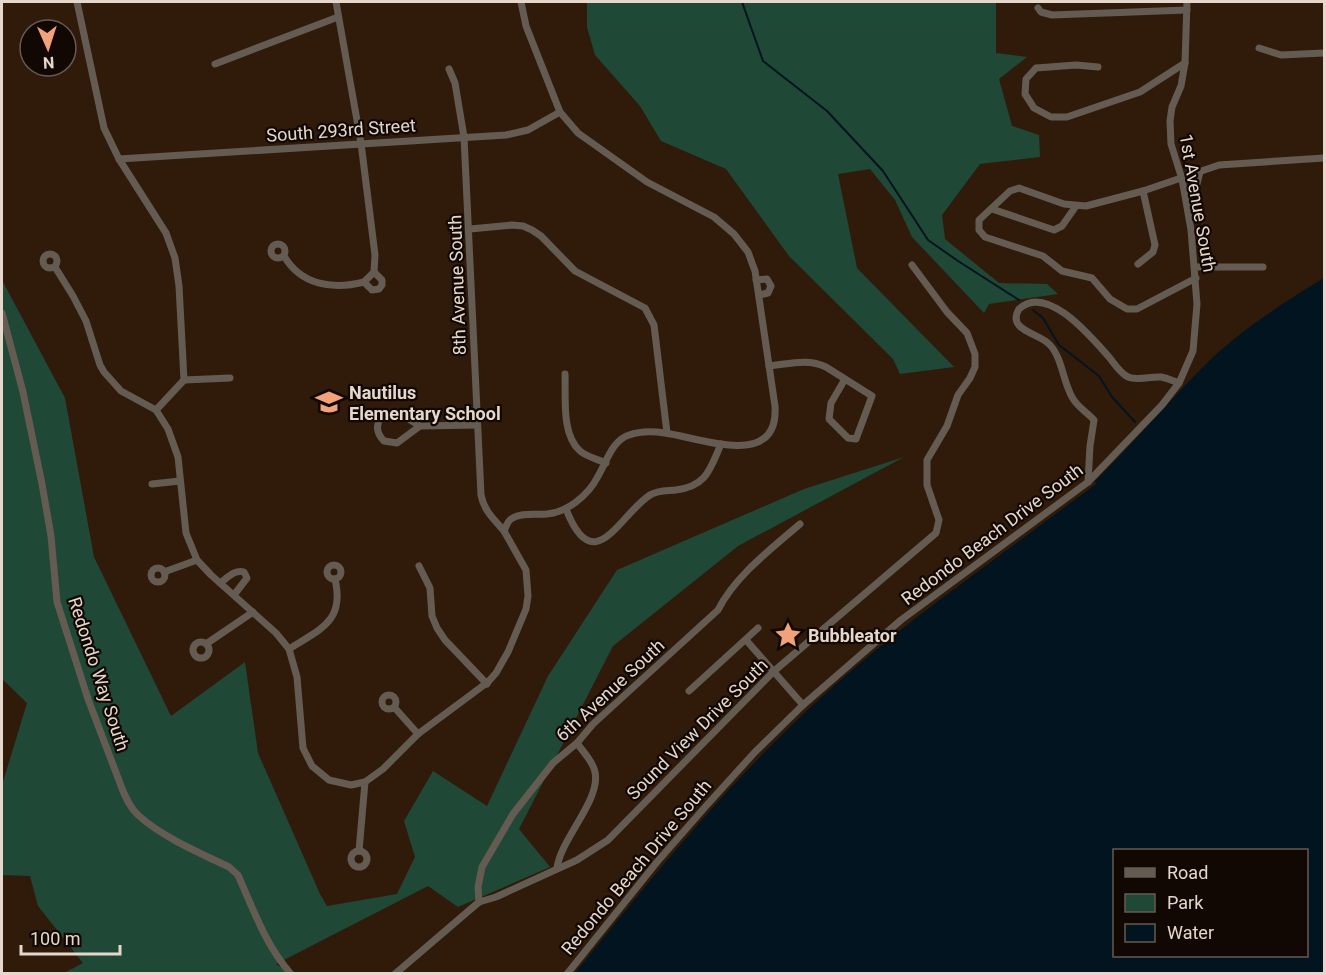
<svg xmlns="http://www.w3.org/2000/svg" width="1326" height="975" font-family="Roboto,sans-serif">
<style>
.green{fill:#204836}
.water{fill:#01141f;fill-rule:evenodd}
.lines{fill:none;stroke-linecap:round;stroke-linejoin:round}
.stream{stroke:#01141f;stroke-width:2}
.minor{stroke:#645c52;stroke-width:7}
.labels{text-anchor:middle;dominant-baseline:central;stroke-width:4.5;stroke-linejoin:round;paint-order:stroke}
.street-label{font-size:18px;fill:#e5d7cc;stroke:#110803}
.poi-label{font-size:18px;font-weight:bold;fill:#e5d7cc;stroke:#110803;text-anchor:start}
</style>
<rect width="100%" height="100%" fill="#301b0a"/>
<g class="green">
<path d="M 587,2 L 996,2 L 996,53 L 1027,57 L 999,79 L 1012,126 L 1039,135 L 1040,157 L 980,164 L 942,215 L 945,239 L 999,283 L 1047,284 L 1058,294 L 989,304 L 984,313 L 912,237 L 895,200 L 870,169 L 838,174 L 857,268 L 954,367 L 900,374 L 893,359 L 789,256 L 726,169 L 661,141 L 640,106 L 595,55 L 587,27 Z"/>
<path d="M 2,280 L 65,398 L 94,557 L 171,716 L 245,662 L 258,753 L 320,894 L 327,906 L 397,894 L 415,857 L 404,821 L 433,771 L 487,806 L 548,676 L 617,570 L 804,489 L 904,457 L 738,546 L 613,646 L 519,829 L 550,867 L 458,907 L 428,886 L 276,964 L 290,973 L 64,973 L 83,963 L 38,906 L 30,876 L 2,875 L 2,785 L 27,703 L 2,679 Z"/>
</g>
<path class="water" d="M 1324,278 L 1324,973 L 575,973 C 634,900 693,826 758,759 C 817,697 885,640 954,589 L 958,588 L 957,587 L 1096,484 L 1095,481 C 1132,445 1165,405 1202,368 C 1238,332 1281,304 1324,278 ZM 1114,850 L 1306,850 L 1306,956 L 1114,956 Z"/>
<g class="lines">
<g class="stream">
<path d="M 742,2 L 763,61 L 827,111 L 883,171 L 928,240 L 958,261 L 1019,300"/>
<path d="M 1033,310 L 1043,318 L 1059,345 L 1099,376 L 1112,397 L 1135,422"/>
</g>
<g class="minor">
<path d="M 77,2 L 104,128 L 119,159 L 166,233 L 175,258 L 179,286 L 184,380 L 156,410"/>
<path d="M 1038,8 L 1041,12 L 1052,15 L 1187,10"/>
<path d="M 1259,48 L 1281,55 L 1324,53"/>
<path d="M 215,64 L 338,17"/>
<path d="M 1098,67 L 1076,65 L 1036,68 L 1026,79 L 1025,94 L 1034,108 L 1051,117 L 1067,117 L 1140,92 L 1185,63"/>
<path d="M 449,69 L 455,83 L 464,137 L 481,495 C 484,511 494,519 504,531"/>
<path d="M 119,159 L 506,135 L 528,130 L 560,112"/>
<path d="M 992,209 L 1054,230 L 1062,226 L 1076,206"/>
<path d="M 1190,211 L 1200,172"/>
<path d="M 470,229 L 512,225 L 523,226 L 532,230 L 541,236 L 575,271 L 645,308 L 654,325 L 667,433"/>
<circle cx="278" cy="251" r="7"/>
<circle cx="50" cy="261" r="7"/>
<path d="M 284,256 C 301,285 332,290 364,282 L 374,272 L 375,255 L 361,143 L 336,2"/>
<path d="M 1138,264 L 1153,252 L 1155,245 L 1143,191"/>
<path d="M 55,267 L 73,296 L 86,321 L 100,365 L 104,372 L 121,391 L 156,410 L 168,429 L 178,457 L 186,533 L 197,560 L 211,575 L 276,633 L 289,649 L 297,677 L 303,748 L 312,766 L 329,780 L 351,785 L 365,782 L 383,769 L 418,734 L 488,682 L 496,673 L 508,652 L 526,609 L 528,596 L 526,570 L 504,531 C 506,527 507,522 511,519 C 521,512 536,515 547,514 C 557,513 568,508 576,502 C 585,495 592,488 597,478 C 606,464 611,441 629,435 C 640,431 653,431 665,433 C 701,438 779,470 775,406 L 755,271 L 748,252 L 734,234 L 714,217 L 647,182 L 578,133 L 560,112 L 526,26 L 521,2"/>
<path d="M 1195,267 L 1263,267"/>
<path d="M 1196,278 L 1137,309 L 1127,309 L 1110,299 L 1092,278 L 1062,271 L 1043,256 L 985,237 L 979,230 L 979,220 L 1010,191 L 1019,188 L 1064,204 L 1086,206 L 1143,191 L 1219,165 L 1324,158"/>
<path d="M 756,280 L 767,279 L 771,286 L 768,293 L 759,295"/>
<path d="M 364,282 L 372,290 L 379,289 L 382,285 L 382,280 L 374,272"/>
<path d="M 2,313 L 23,392 L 42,484 L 51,536 L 57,602 L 88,699 L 123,791 C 127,800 131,809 138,815 C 162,837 200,853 229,867 L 238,875 C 253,909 266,946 291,974"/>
<path d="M 769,366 C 789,364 808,358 826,367 L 872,396 L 856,439 L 848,438 L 829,419 L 831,403 L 845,379"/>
<path d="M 565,374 C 566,397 561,434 580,451 C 587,457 597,459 606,463"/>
<path d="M 184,380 L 230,378"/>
<path d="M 420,426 L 397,412 L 383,415 C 375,424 376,433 384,441 L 397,443 L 420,426 L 477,425"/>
<path d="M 1088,482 L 1090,446 L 1094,420 C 1087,412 1077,407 1072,397 C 1063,381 1062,358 1050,345 C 1040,333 1006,331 1019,309 C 1047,283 1091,337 1109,357 C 1114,363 1120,373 1128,377 C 1138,381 1151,376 1161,377 C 1167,378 1173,381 1179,383"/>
<path d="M 152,484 L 180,481"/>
<path d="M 566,509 C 594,581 619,515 650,495 C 658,490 667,491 676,490 C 707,486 710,469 721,444"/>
<circle cx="334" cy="572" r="7"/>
<path d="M 419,566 L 430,588 L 432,616 L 437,628 L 445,640 L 487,684"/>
<circle cx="158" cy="575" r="7"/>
<path d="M 164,572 L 197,560"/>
<path d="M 220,583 C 227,578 235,569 244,572 L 247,578 L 234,595"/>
<path d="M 746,640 L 803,705"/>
<circle cx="201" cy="650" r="8"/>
<path d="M 206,644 L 253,612"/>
<path d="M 289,649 C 320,629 345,622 335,579"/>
<path d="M 689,691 L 758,628"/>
<circle cx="389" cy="702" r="7"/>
<path d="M 394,707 L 418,734"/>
<path d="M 359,851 L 365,782"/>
<circle cx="359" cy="859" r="8"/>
<path d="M 557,868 C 561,838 601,800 595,772 C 593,761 583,752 577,743"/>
<path d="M 479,902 L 496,897 L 577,860 L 608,840 L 773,672 L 936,533 L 939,520 L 927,485 L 927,460 L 947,426 L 958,395 L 970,378 L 975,367 L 975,354 L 967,333 L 947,312 L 912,265"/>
<path d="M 479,902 L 478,887 L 482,867 L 513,814 L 553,763 L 577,743 L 593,724 L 718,610 C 735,576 771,549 800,524"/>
<path d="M 395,974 L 479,902"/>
<path d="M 567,974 L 657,862 L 706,806 L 754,753 L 803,705 L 901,620 L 1088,482 L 1162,405 L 1179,383 L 1193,351 L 1197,304 L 1191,230 L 1182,179 L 1171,144 L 1170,121 L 1172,107 L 1181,86 L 1185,63 L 1187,2"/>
</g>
</g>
<defs>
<symbol id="school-bare" viewBox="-9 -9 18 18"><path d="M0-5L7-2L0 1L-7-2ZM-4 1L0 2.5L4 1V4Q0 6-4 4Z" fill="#f1a27b" stroke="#110803" stroke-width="2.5" paint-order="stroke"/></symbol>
<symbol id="sight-bare" viewBox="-9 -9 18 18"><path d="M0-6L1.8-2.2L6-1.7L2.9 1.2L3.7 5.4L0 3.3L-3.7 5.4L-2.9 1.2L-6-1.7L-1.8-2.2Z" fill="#f1a27b" stroke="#110803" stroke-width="2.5" paint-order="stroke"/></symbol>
</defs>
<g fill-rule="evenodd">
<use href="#school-bare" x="310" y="383" width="38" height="38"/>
<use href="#sight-bare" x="769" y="616" width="38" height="38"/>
</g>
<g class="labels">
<g class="street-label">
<text transform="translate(341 130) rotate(-4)">South 293rd Street</text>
<text transform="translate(1198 203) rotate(80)">1st Avenue South</text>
<text transform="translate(457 285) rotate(-92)">8th Avenue South</text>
<text transform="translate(992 534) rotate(-37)">Redondo Beach Drive South</text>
<text transform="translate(99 674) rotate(72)">Redondo Way South</text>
<text transform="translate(610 690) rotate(-43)">6th Avenue South</text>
<text transform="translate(697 729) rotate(-45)">Sound View Drive South</text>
<text transform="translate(636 867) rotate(-50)">Redondo Beach Drive South</text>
</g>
<g class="poi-label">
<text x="349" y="392">Nautilus<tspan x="349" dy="21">Elementary School</tspan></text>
<text x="808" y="635">Bubbleator</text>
</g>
</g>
<rect width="1326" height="975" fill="none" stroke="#e5d7cc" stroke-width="6"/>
<rect x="1113" y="849" width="195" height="108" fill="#110803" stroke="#665b53" stroke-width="1.5"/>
<rect x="1125" y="868" width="30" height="9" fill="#645c52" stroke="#665b53" stroke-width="1.5"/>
<text x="1167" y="879" font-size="18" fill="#e5d7cc">Road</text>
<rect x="1125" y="894" width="30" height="18" fill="#204836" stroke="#665b53" stroke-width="1.5"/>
<text x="1167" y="909" font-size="18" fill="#e5d7cc">Park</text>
<rect x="1125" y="924" width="30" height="18" fill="#01141f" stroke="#665b53" stroke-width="1.5"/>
<text x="1167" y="939" font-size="18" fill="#e5d7cc">Water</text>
<g transform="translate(48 48) rotate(177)"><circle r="28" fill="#110803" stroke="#665b53" stroke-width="1.5"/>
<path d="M0-4.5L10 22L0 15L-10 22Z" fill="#f1a27b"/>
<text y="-9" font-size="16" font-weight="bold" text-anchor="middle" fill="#e5d7cc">N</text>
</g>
<path d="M21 945v9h99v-9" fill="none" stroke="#e5d7cc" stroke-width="3"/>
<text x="30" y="945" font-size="18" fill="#e5d7cc" stroke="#110803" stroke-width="4.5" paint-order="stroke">100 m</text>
</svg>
